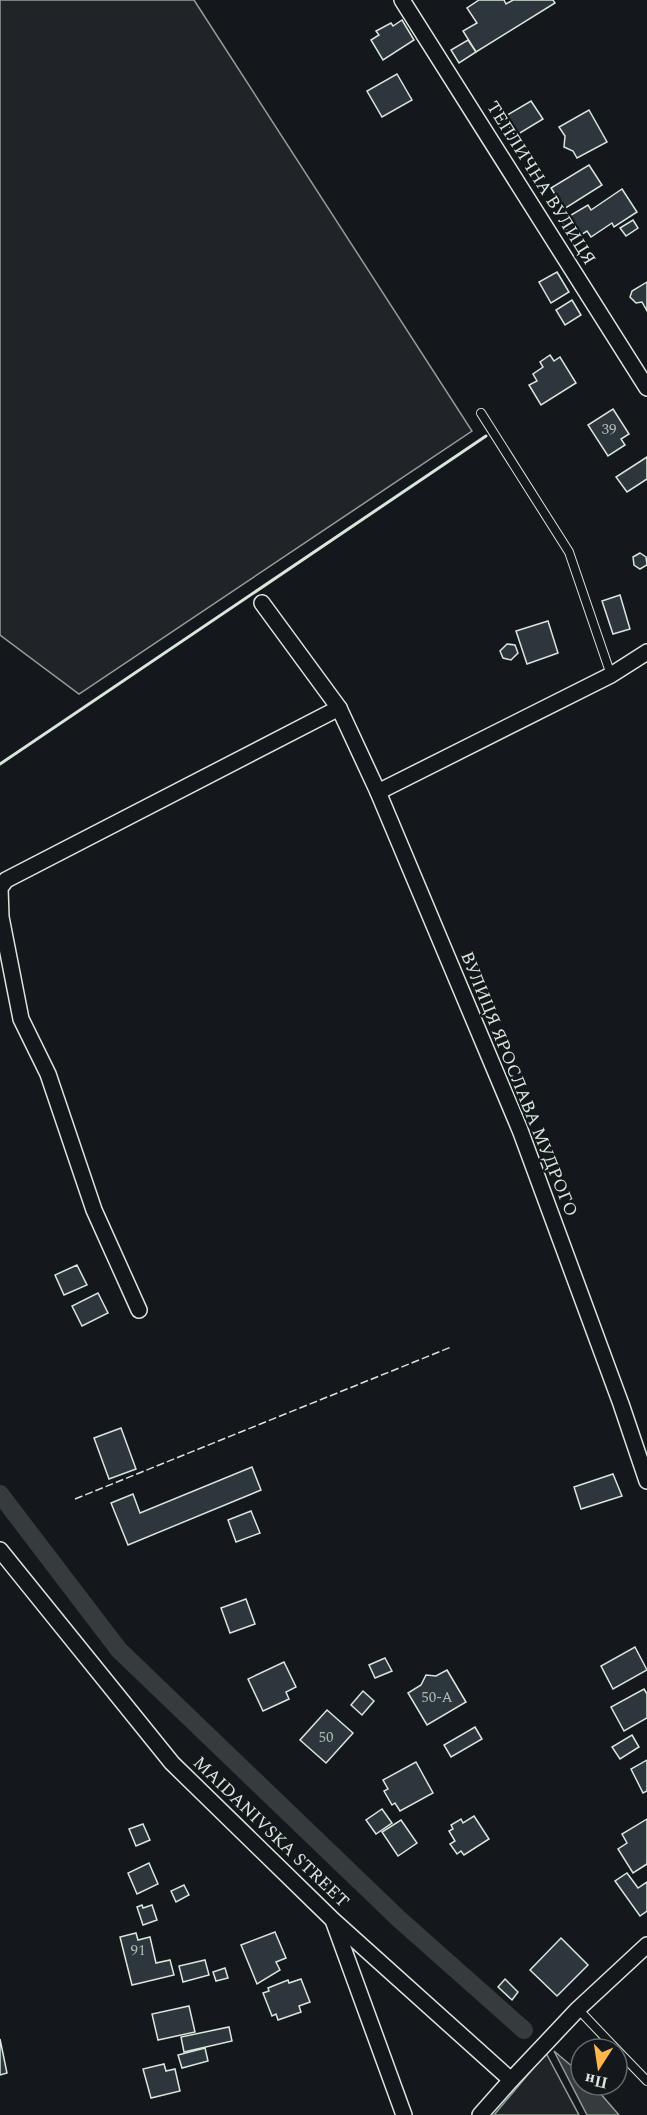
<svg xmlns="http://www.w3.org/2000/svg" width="647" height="2115" font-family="Spectral,serif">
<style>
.green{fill:#202428;stroke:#939e99;stroke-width:1.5}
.water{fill:#363b3e;stroke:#939e99;stroke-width:1.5}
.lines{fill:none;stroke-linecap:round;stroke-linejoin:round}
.canal{stroke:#363b3e;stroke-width:18}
.building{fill:#2c363c;stroke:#d8e6dc;stroke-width:1.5}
.service-casing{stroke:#d8e6dc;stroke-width:10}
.minor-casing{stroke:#d8e6dc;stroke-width:18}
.service{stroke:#14181c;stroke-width:8}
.minor{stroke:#14181c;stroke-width:15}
.fence{stroke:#d8e6dc;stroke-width:1.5;stroke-dasharray:8 3;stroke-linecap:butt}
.wall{stroke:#d8e6dc;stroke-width:3}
.labels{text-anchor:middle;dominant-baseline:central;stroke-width:4.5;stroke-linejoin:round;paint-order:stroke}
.number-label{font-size:15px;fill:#adbab4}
.street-label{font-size:18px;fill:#d8e6dc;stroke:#14181c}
</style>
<rect width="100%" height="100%" fill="#14181c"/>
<g class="green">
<path d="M 0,0 L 194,0 L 472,431 L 79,694 L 0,635 Z"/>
<path d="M 546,2053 L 579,2115 L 494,2115 Z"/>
</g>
<path class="water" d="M 554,2051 L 581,2074 L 581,2085 L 593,2085 L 619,2115 L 587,2115 Z"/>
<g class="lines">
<path class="canal" d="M 0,1494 L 119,1650 L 399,1919 L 524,2030"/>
</g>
<g class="building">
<path d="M 479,0 L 504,0 L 506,4 L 513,0 L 553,0 L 555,3 L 476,52 L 463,31 L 477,23 L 467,8 Z"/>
<path d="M 402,20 L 414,40 L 383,60 L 371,40 L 379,35 L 376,31 L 391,23 L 393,26 Z"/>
<path d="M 468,40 L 476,52 L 459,63 L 451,50 Z"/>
<path d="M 397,74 L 412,100 L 382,117 L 367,91 Z"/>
<path d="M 531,101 L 543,119 L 515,136 L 504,117 Z"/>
<path d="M 589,110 L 607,142 L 577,158 L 573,151 L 564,147 L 565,136 L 559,127 Z"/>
<path d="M 589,165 L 602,185 L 564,209 L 551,188 Z"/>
<path d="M 622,189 L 637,212 L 614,227 L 612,223 L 591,237 L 587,231 L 573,240 L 561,221 L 588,205 L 591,210 Z"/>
<path d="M 633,220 L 638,228 L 626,236 L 620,228 Z"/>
<path d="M 557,272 L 569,292 L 551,303 L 539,282 Z"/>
<path d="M 647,282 L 647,311 L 642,302 L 636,303 L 630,297 L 632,291 Z"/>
<path d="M 572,300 L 581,315 L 565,325 L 556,310 Z"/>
<path d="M 550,355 L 554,361 L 560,357 L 576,383 L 541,405 L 529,385 L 537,381 L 533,374 L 543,367 L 540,362 Z"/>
<path d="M 613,409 L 629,434 L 621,439 L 625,445 L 608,456 L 588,425 Z"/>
<path d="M 647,457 L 647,479 L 627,492 L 616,477 Z"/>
<path d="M 640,553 L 646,557 L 647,565 L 640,569 L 634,565 L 633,557 Z"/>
<path d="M 620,595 L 630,629 L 613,634 L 602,601 Z"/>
<path d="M 548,621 L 558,653 L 527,664 L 516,631 Z"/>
<path d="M 507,644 L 515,645 L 518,653 L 511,660 L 503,658 L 500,651 Z"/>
<path d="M 77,1265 L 87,1285 L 64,1295 L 55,1275 Z"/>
<path d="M 98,1293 L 108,1313 L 82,1326 L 72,1306 Z"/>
<path d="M 121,1428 L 136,1469 L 109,1479 L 94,1438 Z"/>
<path d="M 252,1467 L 261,1490 L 128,1545 L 111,1503 L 133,1494 L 140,1513 Z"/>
<path d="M 613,1474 L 622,1496 L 581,1509 L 574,1487 Z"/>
<path d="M 251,1511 L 260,1533 L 236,1542 L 228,1520 Z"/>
<path d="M 246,1599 L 255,1624 L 230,1633 L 221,1608 Z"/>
<path d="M 635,1647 L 647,1670 L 613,1689 L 601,1666 Z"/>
<path d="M 385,1658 L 392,1671 L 375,1678 L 369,1665 Z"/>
<path d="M 284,1662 L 296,1687 L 286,1692 L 289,1699 L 263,1711 L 248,1679 Z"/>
<path d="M 447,1670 L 466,1702 L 427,1725 L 408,1693 L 421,1685 L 426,1675 L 436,1676 Z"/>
<path d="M 644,1689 L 647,1694 L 647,1718 L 624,1731 L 611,1707 Z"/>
<path d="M 363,1691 L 374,1701 L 362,1715 L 351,1705 Z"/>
<path d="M 327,1710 L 353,1733 L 326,1763 L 300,1740 Z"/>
<path d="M 475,1727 L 482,1739 L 451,1757 L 444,1745 Z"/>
<path d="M 632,1735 L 639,1747 L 620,1759 L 612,1747 Z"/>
<path d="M 647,1760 L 647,1791 L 643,1793 L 631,1769 Z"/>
<path d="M 416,1762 L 433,1793 L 400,1811 L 395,1803 L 392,1805 L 384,1791 L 388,1789 L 383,1780 Z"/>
<path d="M 382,1809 L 392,1823 L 376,1834 L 366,1820 Z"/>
<path d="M 474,1816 L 489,1839 L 464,1855 L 461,1851 L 457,1854 L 450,1844 L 455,1841 L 449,1831 L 453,1829 L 451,1825 L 461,1819 L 463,1823 Z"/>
<path d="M 647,1819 L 647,1864 L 633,1873 L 618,1849 L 627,1843 L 622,1834 Z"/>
<path d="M 401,1820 L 417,1843 L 398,1856 L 382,1832 Z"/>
<path d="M 143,1824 L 150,1840 L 136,1846 L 129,1829 Z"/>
<path d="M 149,1863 L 158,1884 L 137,1894 L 128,1873 Z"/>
<path d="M 627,1873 L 638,1888 L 647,1882 L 647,1911 L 640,1916 L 615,1881 Z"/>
<path d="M 184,1885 L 189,1895 L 176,1902 L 171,1891 Z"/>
<path d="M 142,1905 L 143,1908 L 152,1905 L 157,1920 L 143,1925 L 137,1907 Z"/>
<path d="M 275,1932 L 286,1958 L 276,1962 L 280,1970 L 257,1984 L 241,1945 Z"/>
<path d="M 136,1933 L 138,1940 L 150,1937 L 156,1963 L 170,1960 L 174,1975 L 132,1985 L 120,1937 Z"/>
<path d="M 561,1938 L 588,1965 L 557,1996 L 530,1970 Z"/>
<path d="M 205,1960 L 209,1975 L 183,1982 L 179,1966 Z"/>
<path d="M 225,1968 L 228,1978 L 216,1981 L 213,1972 Z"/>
<path d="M 301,1979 L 310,2002 L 299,2006 L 301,2012 L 278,2020 L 276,2014 L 272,2016 L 263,1993 L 269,1991 L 268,1988 L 288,1980 L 289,1983 Z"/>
<path d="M 505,1979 L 518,1992 L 512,2000 L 498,1987 Z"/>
<path d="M 189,2006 L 195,2032 L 158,2040 L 152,2014 Z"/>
<path d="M 229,2027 L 232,2041 L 184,2052 L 181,2037 Z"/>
<path d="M 0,2039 L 7,2073 L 0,2075 Z"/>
<path d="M 205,2048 L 208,2061 L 182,2068 L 178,2055 Z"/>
<path d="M 164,2064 L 166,2071 L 175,2069 L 180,2091 L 151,2098 L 143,2069 Z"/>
</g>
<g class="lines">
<defs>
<g id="service">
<path d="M 481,413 L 569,552 L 611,675"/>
<path d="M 578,2009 L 616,2049"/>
<path d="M 617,2050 L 647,2081"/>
</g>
<g id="minor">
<path d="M 402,0 L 647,388"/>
<path d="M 262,603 L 339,708 L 378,792 L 520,1130 L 621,1404 L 647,1481"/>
<path d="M 378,792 L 611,675 L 647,652"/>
<path d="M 139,1310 L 94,1210 L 48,1074 L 21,1019 L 1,917 L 0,888 L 6,880 L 339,708"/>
<path d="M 0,1550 L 172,1763 L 333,1920 L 511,2080 L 480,2115"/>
<path d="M 334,1923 L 404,2115"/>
<path d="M 511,2080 L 578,2009 L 647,1945"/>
</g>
</defs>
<use href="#service" class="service-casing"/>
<use href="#minor" class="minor-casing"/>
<use href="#service" class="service"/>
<use href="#minor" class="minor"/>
<path class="fence" d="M 75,1499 L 451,1347"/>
<path class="wall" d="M 0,764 L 486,436"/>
</g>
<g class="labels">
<g class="number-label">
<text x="609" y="429">39</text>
<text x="437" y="1697">50-А</text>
<text x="326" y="1737">50</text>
<text x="138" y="1950">91</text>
</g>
<g class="street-label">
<text transform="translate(541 183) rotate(58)">ТЕПЛИЧНА ВУЛИЦЯ</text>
<text transform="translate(519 1084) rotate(68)">ВУЛИЦЯ ЯРОСЛАВА МУДРОГО</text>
<text transform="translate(271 1832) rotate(44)">MAIDANIVSKA STREET</text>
</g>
</g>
<g transform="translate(599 2067) rotate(192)"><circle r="28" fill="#14181c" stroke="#626a69" stroke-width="1.5"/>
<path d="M0-4.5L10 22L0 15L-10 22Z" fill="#ffb74d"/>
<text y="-9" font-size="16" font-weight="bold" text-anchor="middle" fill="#d8e6dc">Пн</text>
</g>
</svg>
